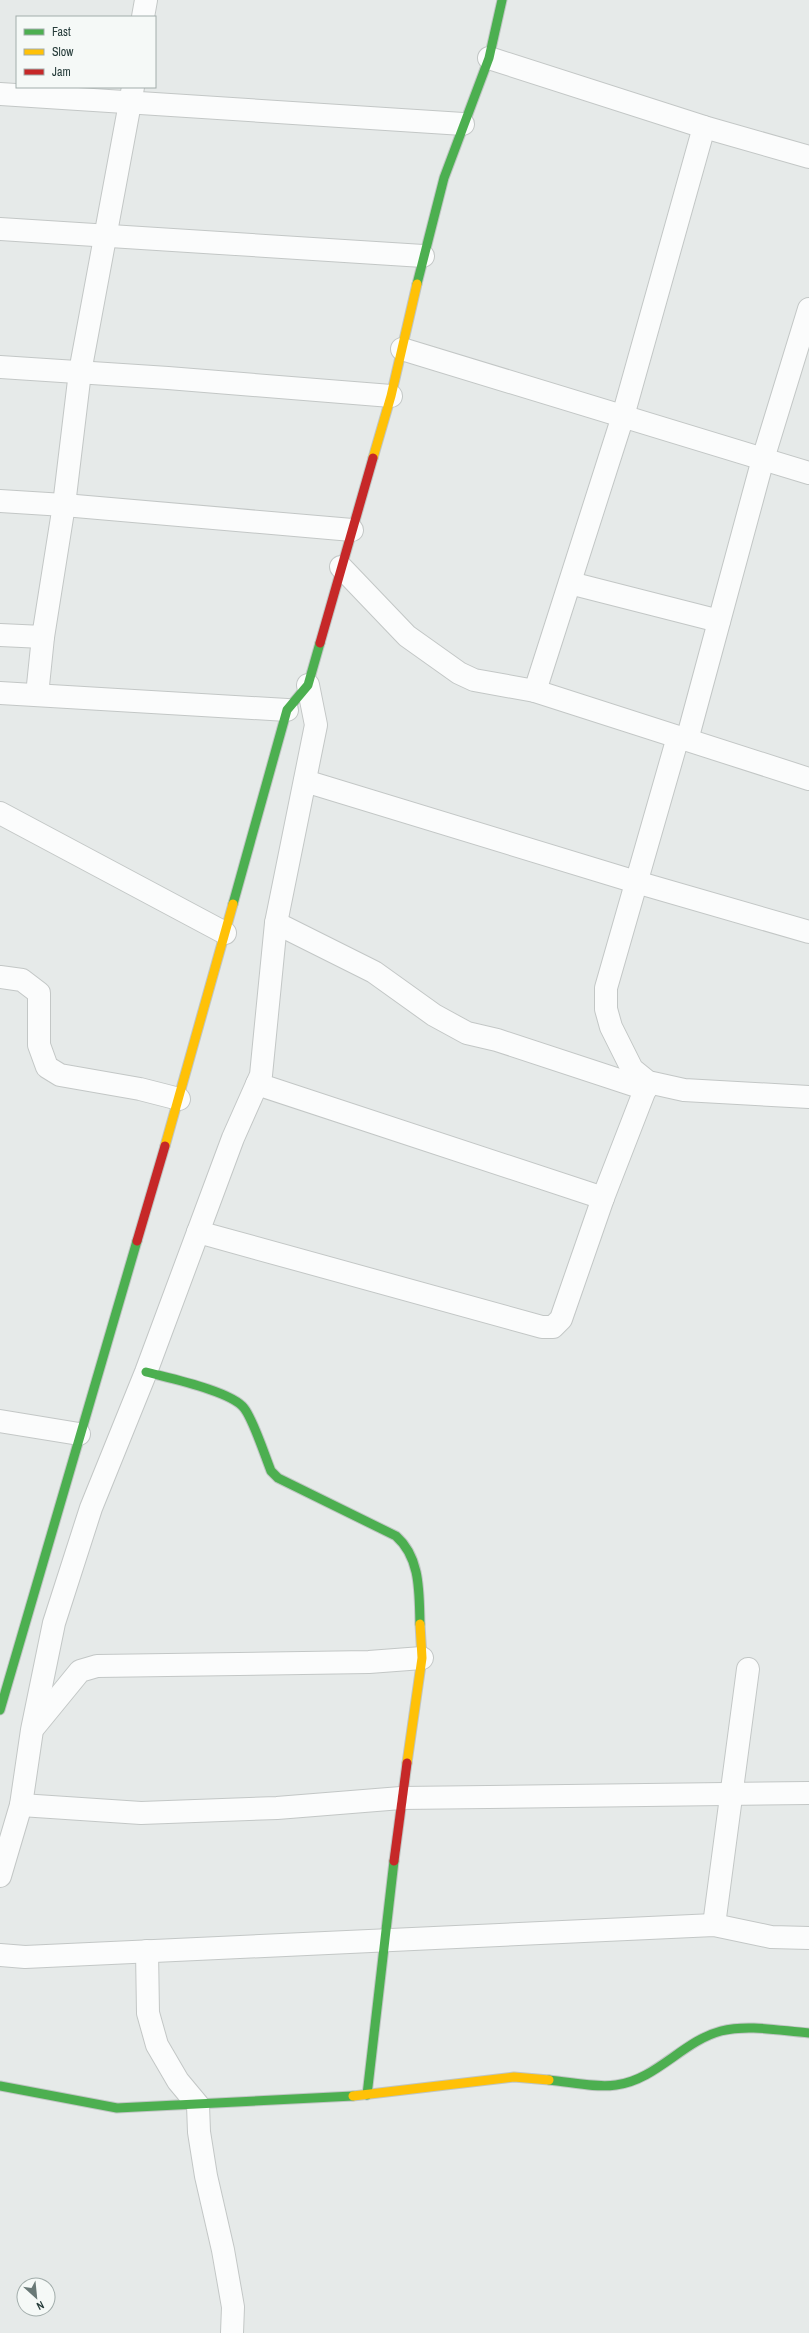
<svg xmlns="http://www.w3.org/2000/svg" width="809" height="2333" font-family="'Archivo Narrow',sans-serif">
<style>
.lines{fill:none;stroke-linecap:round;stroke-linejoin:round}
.street-casing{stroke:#c3c7c6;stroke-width:24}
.fast-casing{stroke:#c0c6c4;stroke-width:11}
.slow-casing{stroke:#c0c6c4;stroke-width:11}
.jam-casing{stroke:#c0c6c4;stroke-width:11}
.street{stroke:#fbfcfc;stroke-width:22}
.fast{stroke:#4caf50;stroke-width:9}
.slow{stroke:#ffc107;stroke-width:9}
.jam{stroke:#c62828;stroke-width:9}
</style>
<rect width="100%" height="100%" fill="#e6eae9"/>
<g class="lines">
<defs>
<g id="street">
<path d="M 143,17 L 146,0"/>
<path d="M 489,58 L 704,127 L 809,157"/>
<path d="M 0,94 L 463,124"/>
<path d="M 0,229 L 423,256"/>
<path d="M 402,349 L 809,473"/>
<path d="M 0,367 L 168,378 L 391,396"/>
<path d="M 0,501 L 64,505 L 352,530"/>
<path d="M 341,567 L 407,636 L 459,673 L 474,680 L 535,691 L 809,779"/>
<path d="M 570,583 L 719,621"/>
<path d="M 0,635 L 43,637 L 64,505 L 80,372 L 133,87"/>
<path d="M 535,691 L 623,416 L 704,127"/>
<path d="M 0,693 L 287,710"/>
<path d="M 37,695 L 43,637"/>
<path d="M 678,737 L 606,988 L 606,1009 L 611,1027 L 632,1069 L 648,1082 L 684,1090 L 809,1097"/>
<path d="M 687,740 L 763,459 L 809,309"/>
<path d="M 305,781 L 636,882 L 809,932"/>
<path d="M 0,813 L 225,933"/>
<path d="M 276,923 L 374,972 L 434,1015 L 467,1033 L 497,1040 L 646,1089"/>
<path d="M 0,977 L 22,980 L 39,993 L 39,1045 L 47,1067 L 60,1075 L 140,1089 L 179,1099"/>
<path d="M 257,1084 L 603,1198"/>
<path d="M 198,1232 L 542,1327 L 553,1327 L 561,1319 L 603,1198 L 648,1082"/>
<path d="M 0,1421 L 79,1434"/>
<path d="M 35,1726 L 80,1671 L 97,1666 L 369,1662 L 422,1658"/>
<path d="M 21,1805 L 141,1813 L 277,1808 L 401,1798 L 809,1793"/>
<path d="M 0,1876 L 21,1805 L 32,1730 L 54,1623 L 91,1508 L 146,1372 L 233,1138 L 261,1075 L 276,923 L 316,725 L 308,685"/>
<path d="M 714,1925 L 748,1669"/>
<path d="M 147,1951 L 148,2013 L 157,2045 L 178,2081 L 198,2105 L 199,2132 L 206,2176 L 223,2250 L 233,2307 L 232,2333"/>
<path d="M 0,1955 L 25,1957 L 714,1925 L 771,1937 L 809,1938"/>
</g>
<g id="fast">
<path d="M 417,284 L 444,178 L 489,58 L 502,0"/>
<path d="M 233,904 L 287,710 L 308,685 L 320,643"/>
<path d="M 146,1372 C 168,1378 231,1391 244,1408 C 253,1419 265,1456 271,1471 L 278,1478 L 396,1536 C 421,1558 419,1593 420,1624"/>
<path d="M 0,1710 L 137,1241"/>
<path d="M 549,2080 C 571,2082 594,2088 616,2085 C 656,2080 683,2041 721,2031 C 749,2024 781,2031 809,2033"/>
<path d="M 0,2086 L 117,2108 L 353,2096"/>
<path d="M 367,2095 L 394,1861"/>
</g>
<g id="slow">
<path d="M 373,458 L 391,396 L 417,284"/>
<path d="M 165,1146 L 233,904"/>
<path d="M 407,1763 L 422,1658 L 420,1624"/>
<path d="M 353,2096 L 514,2077 L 549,2080"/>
</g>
<g id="jam">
<path d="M 320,643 L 373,458"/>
<path d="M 137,1241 L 165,1146"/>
<path d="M 394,1861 L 407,1763"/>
</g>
</defs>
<use href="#street" class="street-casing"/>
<use href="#fast" class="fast-casing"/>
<use href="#slow" class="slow-casing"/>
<use href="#jam" class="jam-casing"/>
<use href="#street" class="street"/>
<use href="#fast" class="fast"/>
<use href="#slow" class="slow"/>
<use href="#jam" class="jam"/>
</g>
<rect x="16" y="16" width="140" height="72" fill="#f5f9f7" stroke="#a2adab"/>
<rect x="24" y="29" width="20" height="6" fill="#4caf50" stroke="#a2adab"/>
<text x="52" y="36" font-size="12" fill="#263c3a">Fast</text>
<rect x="24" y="49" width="20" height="6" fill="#ffc107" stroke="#a2adab"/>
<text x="52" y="56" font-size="12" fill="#263c3a">Slow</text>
<rect x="24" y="69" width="20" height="6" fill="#c62828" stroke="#a2adab"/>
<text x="52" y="76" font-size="12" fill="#263c3a">Jam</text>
<g transform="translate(36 2297) rotate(153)"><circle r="19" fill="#f5f9f7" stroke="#a2adab"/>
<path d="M0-3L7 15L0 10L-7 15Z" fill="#697977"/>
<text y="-6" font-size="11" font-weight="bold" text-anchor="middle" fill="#263c3a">N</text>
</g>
</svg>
